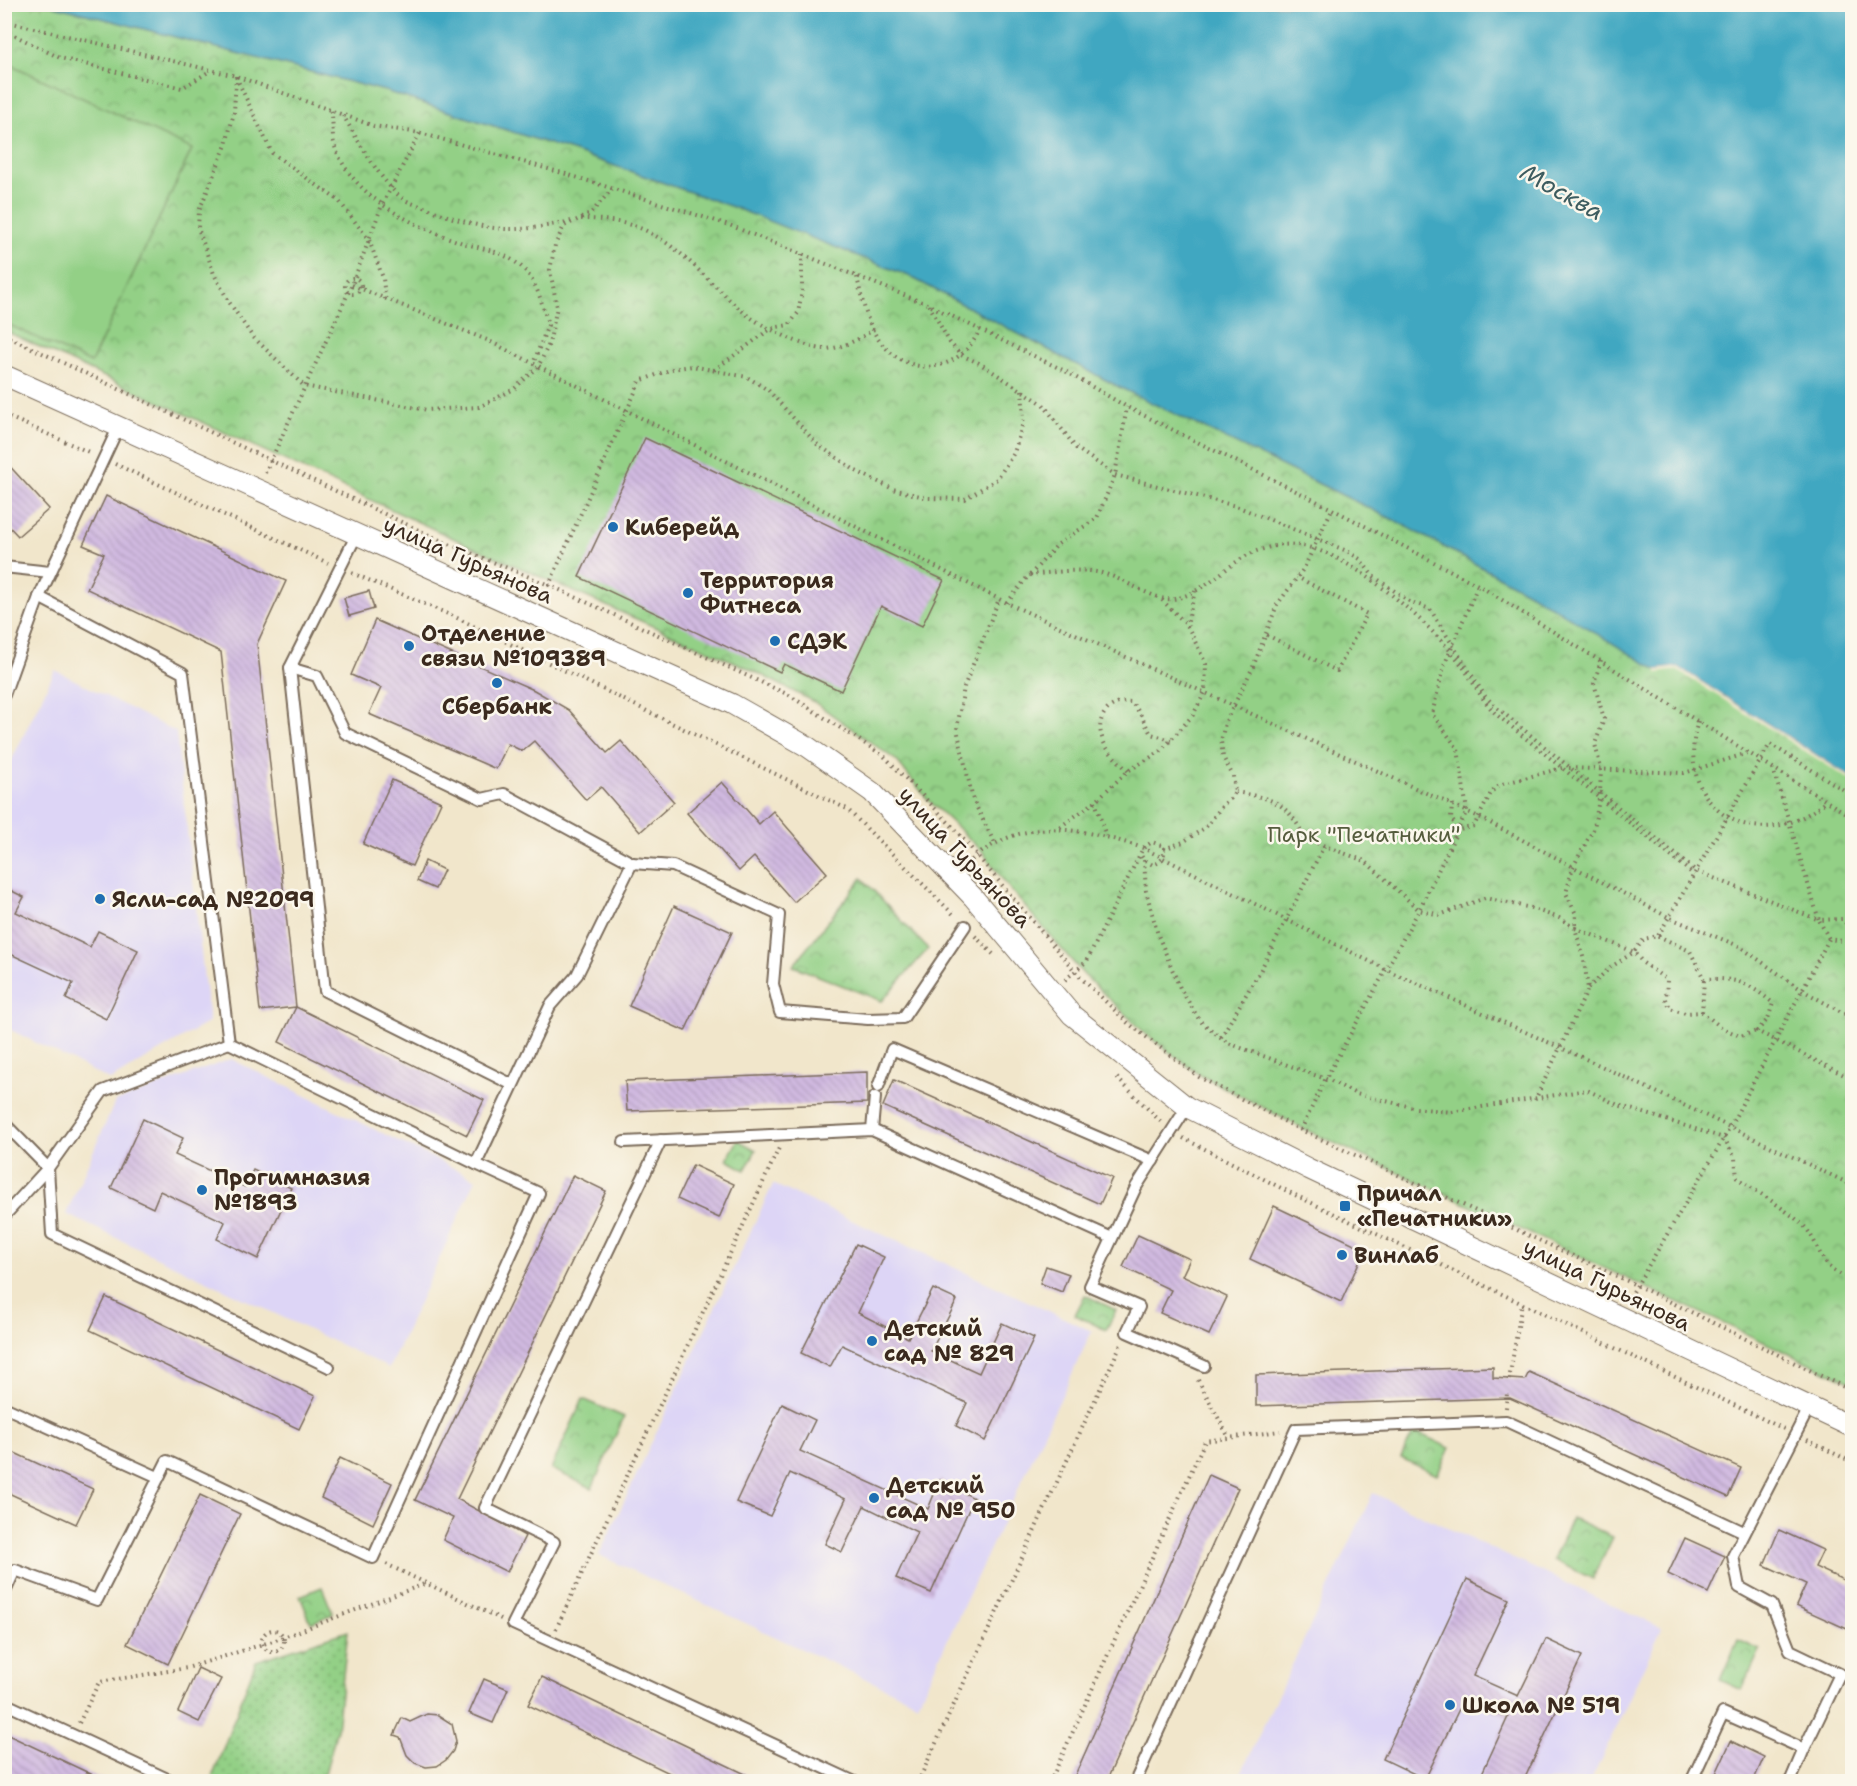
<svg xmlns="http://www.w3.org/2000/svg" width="1857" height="1786" font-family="'Shantell Sans',sans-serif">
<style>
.built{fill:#ddd5f6}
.grass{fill:url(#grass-dots);stroke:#677d52;stroke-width:1.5}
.park{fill:url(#park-crowns);stroke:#677d52;stroke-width:1.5}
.garden{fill:#93d086;stroke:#677d52;stroke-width:1.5}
.water{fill:#41a7c1;stroke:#3e6870;stroke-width:1.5}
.pier{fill:#f1e6cb}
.building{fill:url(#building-back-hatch)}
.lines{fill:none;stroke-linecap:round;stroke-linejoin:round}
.lane-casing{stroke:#7b6c5b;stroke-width:14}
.street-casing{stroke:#7b6c5b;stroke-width:22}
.path{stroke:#7b6c5b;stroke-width:4;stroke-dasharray:1.5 4.5;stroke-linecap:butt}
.lane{stroke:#fff;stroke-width:10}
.street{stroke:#fff;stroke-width:20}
.poi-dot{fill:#1f6fb2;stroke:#fbf7ec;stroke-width:2}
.labels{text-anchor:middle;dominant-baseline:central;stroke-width:5;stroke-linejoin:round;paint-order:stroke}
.poi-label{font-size:22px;font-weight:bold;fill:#3b2a1e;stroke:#fbf7ec;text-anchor:start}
.street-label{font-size:22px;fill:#3b2a1e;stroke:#fbf7ec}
.park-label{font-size:22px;fill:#555c3d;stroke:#fbf7ec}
.water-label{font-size:24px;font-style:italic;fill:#3d5c5f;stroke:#fbf7ec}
</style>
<defs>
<pattern id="grass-dots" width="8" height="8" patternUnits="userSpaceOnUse" patternTransform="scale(1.5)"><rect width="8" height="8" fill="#93d086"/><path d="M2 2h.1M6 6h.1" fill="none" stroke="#79a96d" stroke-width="1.8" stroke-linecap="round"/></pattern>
<pattern id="park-crowns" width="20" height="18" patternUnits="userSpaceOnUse" patternTransform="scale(1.5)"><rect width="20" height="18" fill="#93d086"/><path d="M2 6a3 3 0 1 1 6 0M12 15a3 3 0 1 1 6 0" fill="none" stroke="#79a96d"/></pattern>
<pattern id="building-back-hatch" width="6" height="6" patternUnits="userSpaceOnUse" patternTransform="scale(1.5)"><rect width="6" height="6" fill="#d0b9e0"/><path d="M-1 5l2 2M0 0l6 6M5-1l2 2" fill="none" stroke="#b49fc0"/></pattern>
</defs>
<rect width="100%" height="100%" fill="#fbf7ec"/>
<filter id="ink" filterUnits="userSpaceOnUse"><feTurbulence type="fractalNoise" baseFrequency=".0167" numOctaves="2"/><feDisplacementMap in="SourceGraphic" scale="12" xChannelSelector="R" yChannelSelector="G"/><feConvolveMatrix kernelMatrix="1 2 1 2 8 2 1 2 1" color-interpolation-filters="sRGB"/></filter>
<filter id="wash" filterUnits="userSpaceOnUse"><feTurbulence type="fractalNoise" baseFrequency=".008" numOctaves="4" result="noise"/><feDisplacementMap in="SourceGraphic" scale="24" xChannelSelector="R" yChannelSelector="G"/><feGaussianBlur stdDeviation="1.35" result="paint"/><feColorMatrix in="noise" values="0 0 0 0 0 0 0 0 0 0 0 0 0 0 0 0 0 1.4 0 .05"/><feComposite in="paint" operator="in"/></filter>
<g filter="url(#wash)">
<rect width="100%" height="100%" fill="#f1e6cb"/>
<g class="built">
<path d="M 55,670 L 176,732 L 209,1022 L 110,1080 L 5,1027 L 4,776 Z"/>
<path d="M 231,1059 L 476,1179 L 389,1368 L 66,1214 L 115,1102 Z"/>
<path d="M 773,1184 L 1092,1331 L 918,1703 L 599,1555 Z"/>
<path d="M 1373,1493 L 1662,1628 L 1591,1781 L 1237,1782 Z"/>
</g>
<path class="grass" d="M 348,1631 L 337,1729 L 323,1781 L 211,1781 L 256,1661 Z"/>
<g class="park">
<path d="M 5,5 L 51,5 L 385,91 L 575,152 L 733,207 L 909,276 L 1119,387 L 1400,523 L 1529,593 L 1678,667 L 1852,778 L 1852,1383 L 1302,1128 L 1200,1075 L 1148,1036 L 1084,975 L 1009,888 L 982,851 L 927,799 L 897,761 L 814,702 L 748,668 L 468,545 L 5,331 Z"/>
<path d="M 862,878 L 928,949 L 882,1001 L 793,966 Z"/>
<path d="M 738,1140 L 756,1150 L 745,1170 L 727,1160 Z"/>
<path d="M 1085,1295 L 1116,1310 L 1106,1330 L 1075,1315 Z"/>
<path d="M 583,1399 L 624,1417 L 592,1488 L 551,1469 Z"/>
<path d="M 1414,1431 L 1450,1448 L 1437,1475 L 1401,1458 Z"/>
<path d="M 1572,1518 L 1613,1537 L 1593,1579 L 1553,1560 Z"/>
<path d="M 322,1587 L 333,1614 L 311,1623 L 300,1596 Z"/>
<path d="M 1738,1640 L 1760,1650 L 1742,1690 L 1720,1680 Z"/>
</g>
<path class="garden" d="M 5,62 L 192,149 L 91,363 L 5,323 Z"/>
<path class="water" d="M 51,5 L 1852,5 L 1852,778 L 1678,667 L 1657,670 L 1529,593 L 1400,523 L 1119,387 L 909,276 L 733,207 L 575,152 L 385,91 Z"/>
<path class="pier" d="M 1678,667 L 1852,778 L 1852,781 L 1677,670 L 1657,673 L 1657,670 Z"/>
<g id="blocks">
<g class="building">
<path d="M 645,438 L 944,580 L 922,626 L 881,606 L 841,691 L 784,664 L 780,672 L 579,577 Z"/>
<path d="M 4,460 L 49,509 L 18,536 L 4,521 Z"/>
<path d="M 106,496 L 286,581 L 257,644 L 296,1007 L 260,1011 L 221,652 L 87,589 L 104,554 L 83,545 Z"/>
<path d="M 369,591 L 374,609 L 349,616 L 344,598 Z"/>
<path d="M 375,620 L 534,690 L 569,710 L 607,753 L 621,741 L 674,802 L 640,832 L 601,787 L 586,800 L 534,741 L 522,751 L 508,744 L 496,769 L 369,714 L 381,688 L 351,675 Z"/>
<path d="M 392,780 L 441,802 L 412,866 L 363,844 Z"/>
<path d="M 722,782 L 759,824 L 773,811 L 827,873 L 794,902 L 754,857 L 739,871 L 687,813 Z"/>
<path d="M 425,861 L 444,870 L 435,889 L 417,881 Z"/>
<path d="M 4,887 L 24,897 L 16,912 L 90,947 L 98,931 L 138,950 L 106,1019 L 66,999 L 73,983 L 4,951 Z"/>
<path d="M 674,906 L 732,932 L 685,1031 L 629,1006 Z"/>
<path d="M 296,1007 L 484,1100 L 467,1135 L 279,1042 Z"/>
<path d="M 867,1072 L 867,1103 L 627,1111 L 625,1081 Z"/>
<path d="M 894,1080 L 1112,1178 L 1100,1204 L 883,1106 Z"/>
<path d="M 143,1119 L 183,1138 L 175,1155 L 245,1187 L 253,1170 L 291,1188 L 258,1259 L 217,1239 L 225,1222 L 160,1191 L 153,1208 L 111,1188 Z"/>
<path d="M 693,1165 L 734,1184 L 719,1218 L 677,1199 Z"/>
<path d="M 573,1175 L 606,1191 L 457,1499 L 525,1536 L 507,1572 L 443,1540 L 453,1518 L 415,1500 Z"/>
<path d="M 1274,1206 L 1365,1249 L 1341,1302 L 1250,1259 Z"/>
<path d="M 1138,1235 L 1190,1259 L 1182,1276 L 1227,1297 L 1209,1335 L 1160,1313 L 1171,1290 L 1123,1267 Z"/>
<path d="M 856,1244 L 884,1257 L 858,1313 L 908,1338 L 933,1289 L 957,1300 L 931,1351 L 979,1373 L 1002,1323 L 1034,1338 L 985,1441 L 956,1426 L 967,1403 L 842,1345 L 830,1367 L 801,1353 Z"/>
<path d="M 1046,1266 L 1069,1274 L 1062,1292 L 1040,1283 Z"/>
<path d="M 106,1297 L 315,1396 L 299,1429 L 90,1330 Z"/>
<path d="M 1493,1367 L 1493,1378 L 1525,1380 L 1529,1372 L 1741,1468 L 1728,1497 L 1510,1398 L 1256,1406 L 1256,1375 Z"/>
<path d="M 782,1404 L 815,1420 L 800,1451 L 928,1509 L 940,1480 L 974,1498 L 931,1593 L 896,1578 L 917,1532 L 864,1506 L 842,1552 L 825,1544 L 846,1499 L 790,1473 L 770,1516 L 736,1502 Z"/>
<path d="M 4,1448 L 93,1489 L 76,1524 L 4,1491 Z"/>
<path d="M 340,1458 L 392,1483 L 373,1524 L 321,1498 Z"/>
<path d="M 1209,1475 L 1238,1488 L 1106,1782 L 1072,1782 Z"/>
<path d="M 200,1495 L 240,1514 L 168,1664 L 127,1644 Z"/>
<path d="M 1779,1530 L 1823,1550 L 1815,1567 L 1852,1584 L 1852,1618 L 1847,1629 L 1796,1606 L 1806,1584 L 1764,1565 Z"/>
<path d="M 1685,1538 L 1725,1556 L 1708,1593 L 1668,1574 Z"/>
<path d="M 1467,1579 L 1509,1599 L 1473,1676 L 1518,1696 L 1546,1639 L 1582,1656 L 1523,1782 L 1478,1782 L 1508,1717 L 1464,1699 L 1425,1779 L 1383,1759 Z"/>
<path d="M 198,1668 L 221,1679 L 199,1722 L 178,1712 Z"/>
<path d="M 542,1677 L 762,1782 L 688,1782 L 528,1705 Z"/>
<path d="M 484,1679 L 508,1689 L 493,1723 L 469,1713 Z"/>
<path d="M 427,1714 L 438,1715 L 452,1724 L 456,1741 L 453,1751 L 446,1760 L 437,1766 L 426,1767 L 415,1763 L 407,1755 L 400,1737 L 394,1735 L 402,1718 L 410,1722 Z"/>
<path d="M 4,1733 L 108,1782 L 14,1782 L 4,1777 Z"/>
<path d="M 1731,1741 L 1764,1757 L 1753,1782 L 1712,1782 Z"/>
</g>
</g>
</g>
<g filter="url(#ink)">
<use href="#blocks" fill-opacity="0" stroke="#7b6c5b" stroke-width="1.5"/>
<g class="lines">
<defs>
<g id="lane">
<path d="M 118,428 L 39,597 L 183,673 L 229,1043 L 476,1164 L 550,1006 L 577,975 L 632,863 L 504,794 L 482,799 L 345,733 L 317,676 L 290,668"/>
<path d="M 356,536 L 290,668 L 325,991 L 511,1084"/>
<path d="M 4,567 L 50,572"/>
<path d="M 4,695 L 39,597"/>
<path d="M 632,863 L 673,866 L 779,915 L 773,984 L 780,1012 L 868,1019 L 903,1018 L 965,926"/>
<path d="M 229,1043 L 103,1091 L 48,1168 L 52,1234 L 329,1367"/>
<path d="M 878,1087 L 892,1049 L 1153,1161"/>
<path d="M 1187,1107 L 1136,1187 L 1090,1286 L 1139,1307 L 1127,1332 L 1204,1366"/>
<path d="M 4,1123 L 48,1168 L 4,1216"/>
<path d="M 872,1130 L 875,1097"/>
<path d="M 661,1140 L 485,1508 L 554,1542 L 513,1624 L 855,1782"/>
<path d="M 624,1142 L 872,1130 L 1112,1238"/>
<path d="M 4,1407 L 158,1477"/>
<path d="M 4,1594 L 15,1570 L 97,1600 L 167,1461 L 373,1558 L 539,1193 L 476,1164"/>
<path d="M 4,1703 L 174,1782"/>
<path d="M 1804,1749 L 1840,1674 L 1790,1650 L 1772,1605 L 1739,1587 L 1733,1556 L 1809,1408"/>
<path d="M 1135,1782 L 1296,1429 L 1506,1421 L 1744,1532"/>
<path d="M 1691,1782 L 1723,1713 L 1804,1749 L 1790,1782"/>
</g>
<path id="street" d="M 4,375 L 732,704 L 808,747 L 872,792 L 973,897 L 1072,1015 L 1187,1107 L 1309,1169 L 1852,1427"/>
</defs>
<use href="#lane" class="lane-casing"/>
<use href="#street" class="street-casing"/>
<g class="path">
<path d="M 4,21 L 236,76 L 374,126 L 420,133 L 566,174 L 729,225 L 929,305 L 1065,371 L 1127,407 L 1332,509 L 1478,585 L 1852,817"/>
<path d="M 4,30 L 60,58 L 182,88 L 210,71"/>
<path d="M 236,76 L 234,112 L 226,145 L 199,211 L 198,228 L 214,274 L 229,302 L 252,336 L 304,386 L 427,410 L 479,407 L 514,389 L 538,367 L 549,344 L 557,307 L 550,270 L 555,245 L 564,226 L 590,214 L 612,189"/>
<path d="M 236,77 L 272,153 L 339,201 L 369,240 L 383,278 L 385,299"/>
<path d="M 331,111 C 334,122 331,136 335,147 C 354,199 414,226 463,243 C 483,249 501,251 518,264 C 537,279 542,303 548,325 L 533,364"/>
<path d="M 343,115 C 355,136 383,185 402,198 C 410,204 423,206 432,210 C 487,232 513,234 571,221"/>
<path d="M 581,219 C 604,219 632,222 652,234 C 689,254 713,288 746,314 C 759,325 807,349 824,349 C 841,349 862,338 874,329"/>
<path d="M 857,277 C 862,299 868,332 886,348 C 918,380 962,369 980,329"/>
<circle cx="353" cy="286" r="8"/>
<path d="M 352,285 L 487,340 L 1007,603 L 1479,817 L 1670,918 L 1739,946 L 1802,990 L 1852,1018"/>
<path d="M 929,305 L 950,343 L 961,355 L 979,363 L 1043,404 L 1076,448 L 1115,475 L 1236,506 L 1347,551 L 1360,559 L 1373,576 L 1409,601 L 1430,609 L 1485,696 L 1496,707 L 1696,871 L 1819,920 L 1829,939"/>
<path d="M 4,335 L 444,542 L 549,585"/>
<path d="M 714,370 L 772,328 L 789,325 L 798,313 L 802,291 L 802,254"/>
<path d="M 1022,390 L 1024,419 L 1014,453 L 997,479 L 965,499 L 928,498 L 893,489 L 856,471 L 817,444 L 768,390 L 747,377 L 692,366 L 672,369 L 640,381 L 549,585 L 789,695 L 884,756 L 953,827 L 1079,976 L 1128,1023 L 1199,1077 L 1301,1130 L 1638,1286 L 1852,1391"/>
<path d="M 4,415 L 91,453"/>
<path d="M 115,464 L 328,563"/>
<path d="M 265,473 L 352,285 L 382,205 L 420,133"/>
<path d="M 352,573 L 455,617 L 847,809 L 955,916"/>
<path d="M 1030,575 L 1058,544 L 1097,518 L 1115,475 L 1127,407"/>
<path d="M 1162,600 L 1186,624"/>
<path d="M 1007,603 L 1029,575 C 1051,573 1076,568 1097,572 C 1120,575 1154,602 1173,599 C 1207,594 1229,558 1263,549 C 1276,545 1290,543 1303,546 C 1353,555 1427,621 1458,660 C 1472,678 1480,699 1497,715 L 1694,875"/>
<path d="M 1267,635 L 1337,671 L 1367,614 L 1297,577"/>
<path d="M 1601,660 L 1594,683 L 1604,719 L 1595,744 L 1601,769 L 1600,793 L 1594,828 L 1573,867 L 1566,893 L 1576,914 L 1575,928 L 1634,952 L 1643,963 L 1667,980 L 1666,999 L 1670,1008 L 1685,1013 L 1702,1012 L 1722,1028 L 1740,1036 L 1757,1031"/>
<path d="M 1698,721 C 1672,809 1758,861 1826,801"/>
<path d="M 1569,768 L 1684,773 L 1748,753"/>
<path d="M 1128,771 C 1119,761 1107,752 1103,740 C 1094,719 1108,700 1131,702 L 1139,712 L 1151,734 L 1171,740"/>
<path d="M 1235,792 C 1276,799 1286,802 1306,839 L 1365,861 L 1419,910 L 1440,915 L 1485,898 L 1531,908 L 1559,918 L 1575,928 L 1584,960 L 1588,989 L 1535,1100"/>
<path d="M 1095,801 L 1106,836"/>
<path d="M 1452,804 L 1451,819 L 1460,830 L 1474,826 L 1492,791 L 1502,784 L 1562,768"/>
<path d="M 1060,827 L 1092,804 L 1128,771 L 1161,751 L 1193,715 L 1205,692 L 1206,664 L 1187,625 L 1195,591"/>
<path d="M 994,842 L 973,800 L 957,729 L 964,687 L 999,599"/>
<path d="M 1164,849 L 1183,842 L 1206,827 L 1223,805 L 1232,797 L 1235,792 L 1233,776 L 1223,757 L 1221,741 L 1225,723 L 1253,667 L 1277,605 L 1304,568 L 1332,509"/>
<path d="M 1144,860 L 1146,891 L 1158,935 L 1180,988 L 1200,1021 L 1228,1043 L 1331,1081 L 1356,1094 L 1416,1108 L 1451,1112 L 1587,1090 L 1618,1105 L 1724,1138 L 1735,1158 L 1737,1178 C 1759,1193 1783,1207 1803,1225 C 1822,1244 1818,1273 1852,1277"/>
<path d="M 967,864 C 1022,814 1078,827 1143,848 L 1387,970 L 1599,1065 L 1852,1185"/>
<path d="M 975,936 L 993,954"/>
<path d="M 1658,936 L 1690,951 L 1704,979 C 1738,978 1747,982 1773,1003 L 1768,1019 L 1757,1031 L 1852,1079"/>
<path d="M 1065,980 L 1087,961 L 1143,848 L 1152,842 L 1164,846 C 1165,856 1163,861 1153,865 L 1144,860 L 1140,854"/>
<path d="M 1588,988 L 1611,967 L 1634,952 L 1644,939 L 1658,936 L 1770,744 L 1852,795"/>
<path d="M 1702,1012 L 1704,979"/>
<path d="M 1221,1037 L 1260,971 L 1324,846"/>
<path d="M 1117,1078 L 1161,1122"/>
<path d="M 1301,1130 L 1325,1080 L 1419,910 L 1467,811 L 1458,749 L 1432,714 L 1444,666 L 1478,585"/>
<path d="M 1183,1138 L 1295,1195 L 1784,1429"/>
<path d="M 1627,1302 L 1724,1138 L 1829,939 L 1849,942 L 1850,928 L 1842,919 L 1819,920 L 1773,769"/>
<path d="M 1198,1380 L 1229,1438"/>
<path d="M 1509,1380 L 1522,1303"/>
<path d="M 1506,1408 L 1507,1393"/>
<path d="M 1807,1440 L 1852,1462"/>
<path d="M 386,1564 L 501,1619"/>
<path d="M 556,1629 L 779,1148"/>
<circle cx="273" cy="1641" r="11"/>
<path d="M 79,1723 L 99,1682 L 187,1668 L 273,1641 L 427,1583"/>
<path d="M 918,1782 L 1121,1344"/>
<path d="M 1050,1782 L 1205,1441 L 1280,1431"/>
</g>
<use href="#lane" class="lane"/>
<use href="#street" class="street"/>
</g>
</g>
<g class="poi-dot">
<circle cx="613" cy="527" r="6"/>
<circle cx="688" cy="593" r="6"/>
<circle cx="775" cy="641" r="6"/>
<circle cx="409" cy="646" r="6"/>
<circle cx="497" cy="683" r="6"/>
<circle cx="100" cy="899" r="6"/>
<circle cx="202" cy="1190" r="6"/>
<rect x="1339" y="1200" width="12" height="12" rx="3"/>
<circle cx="1342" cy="1255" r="6"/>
<circle cx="872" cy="1341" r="6"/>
<circle cx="874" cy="1498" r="6"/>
<circle cx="1450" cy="1705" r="6"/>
</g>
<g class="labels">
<g class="poi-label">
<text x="625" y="527">Киберейд</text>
<text x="700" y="580">Территория<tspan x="700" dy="25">Фитнеса</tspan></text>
<text x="421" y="633">Отделение<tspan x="421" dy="25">связи №109389</tspan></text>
<text x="787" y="641">СДЭК</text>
<text x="497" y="706" text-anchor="middle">Сбербанк</text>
<text x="112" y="899">Ясли-сад №2099</text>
<text x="214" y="1177">Прогимназия<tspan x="214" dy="25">№1893</tspan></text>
<text x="1357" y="1193">Причал<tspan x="1357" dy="25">«Печатники»</tspan></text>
<text x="1354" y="1255">Винлаб</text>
<text x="884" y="1328">Детский<tspan x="884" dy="25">сад № 829</tspan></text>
<text x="886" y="1485">Детский<tspan x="886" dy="25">сад № 950</tspan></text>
<text x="1462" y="1705">Школа № 519</text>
</g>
<g class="street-label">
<text transform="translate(468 560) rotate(24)">улица Гурьянова</text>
<text transform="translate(965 857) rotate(47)">улица Гурьянова</text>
<text transform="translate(1607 1285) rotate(26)">улица Гурьянова</text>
</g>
<g class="park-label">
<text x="1364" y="834">Парк "Печатники"</text>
</g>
<g class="water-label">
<text transform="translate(1562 192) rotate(29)">Москва</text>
</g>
</g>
<rect width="1857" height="1786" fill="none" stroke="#fbf7ec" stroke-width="24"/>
</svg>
